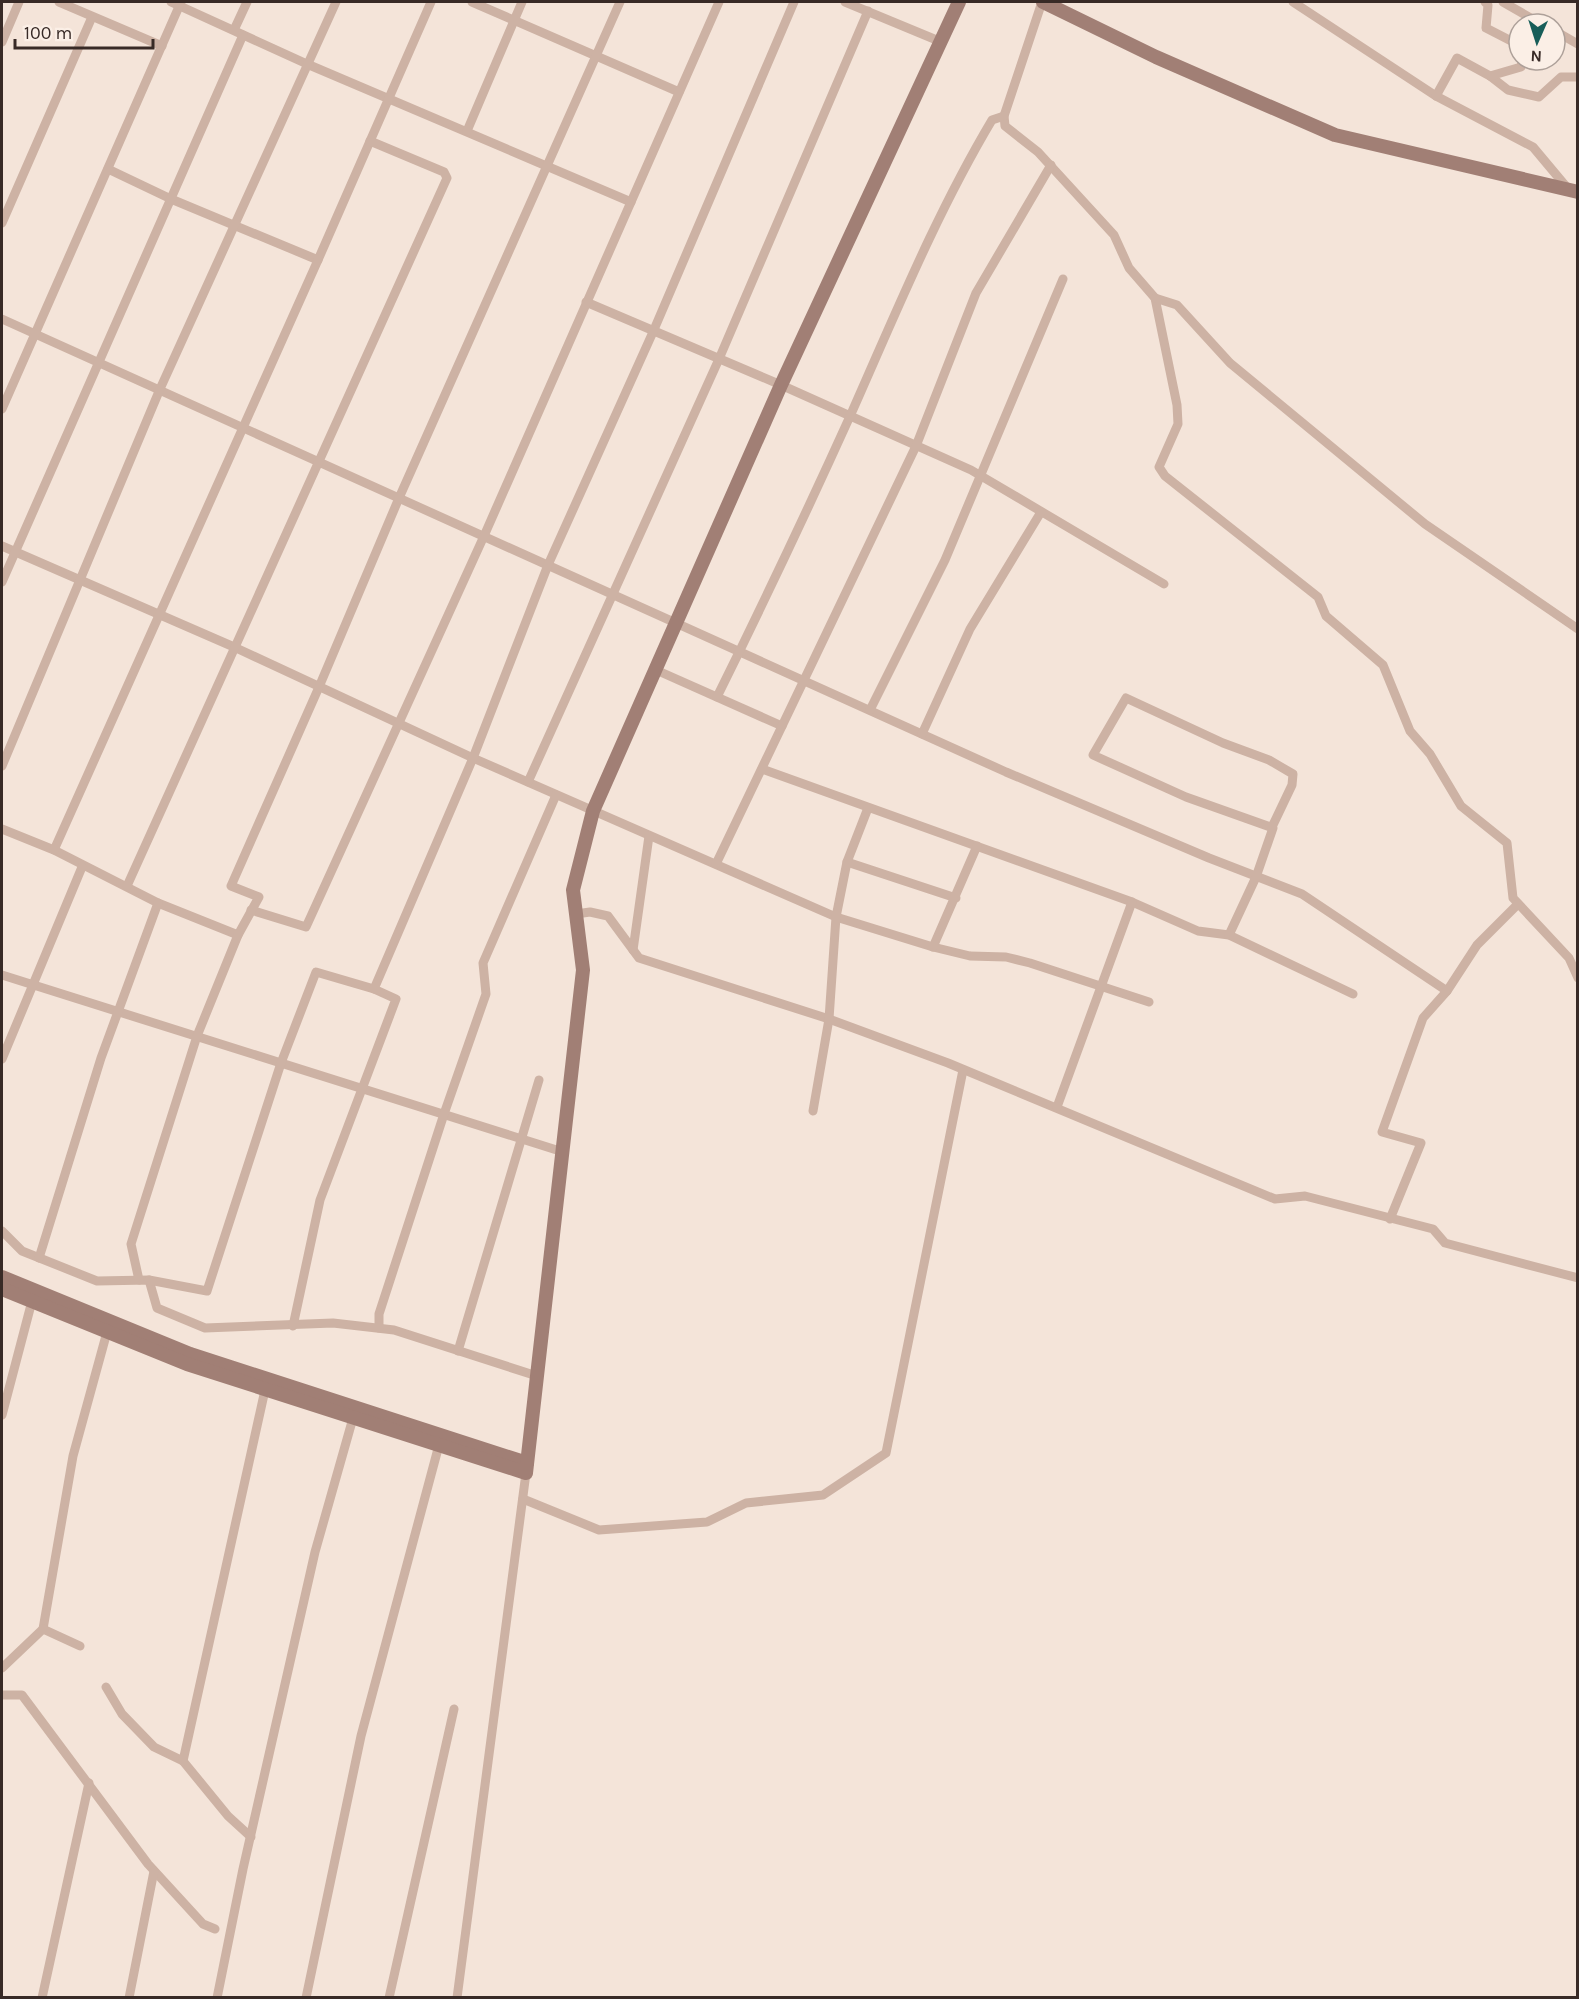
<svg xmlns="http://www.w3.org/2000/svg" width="1579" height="1999" font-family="Karla,sans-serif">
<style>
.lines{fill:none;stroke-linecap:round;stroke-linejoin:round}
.street{stroke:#cdb2a4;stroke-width:9}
.secondary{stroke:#a17f75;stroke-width:14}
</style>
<rect width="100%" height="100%" fill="#f4e4d9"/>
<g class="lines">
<g class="street">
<path d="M 59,2 L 162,46"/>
<path d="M 171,2 L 307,64 L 631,202"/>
<path d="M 472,2 L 679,92"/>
<path d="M 845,2 L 939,41"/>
<path d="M 1042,2 L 1004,116 L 1005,126 L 1038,152 L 1114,235 L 1129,268 L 1155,298 L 1177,405 L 1178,424 L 1159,467 L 1165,476 L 1318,597 L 1326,616 L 1383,665 L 1410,731 L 1430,754 L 1461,806 L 1507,843 L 1513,898 L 1569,958 L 1578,978"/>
<path d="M 1293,2 L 1436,96 L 1533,147 L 1569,190"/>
<path d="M 1485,2 L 1488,5 L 1486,28 L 1519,45"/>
<path d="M 1503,2 L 1541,24"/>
<path d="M 234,30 L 247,2"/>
<path d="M 1555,31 L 1578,44"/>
<path d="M 2,42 L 19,2"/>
<path d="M 1490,76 L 1508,90 L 1539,97 L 1561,77 L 1578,77"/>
<path d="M 1436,96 L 1457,58 L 1490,76 L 1521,67 L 1522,60"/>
<path d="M 467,131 L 522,2"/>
<path d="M 108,169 L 171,199 L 318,260"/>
<path d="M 2,223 L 92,17"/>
<path d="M 1155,298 L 1177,305 L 1230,363 L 1425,524 L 1578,629"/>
<path d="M 586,302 L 781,385 L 971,470 L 1164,584"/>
<path d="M 2,319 L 1006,772 L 1209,858 L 1302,894 L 1447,991"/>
<path d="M 2,409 L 181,2"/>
<path d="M 2,546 L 234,647 L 473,758 L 836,917 L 933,947 L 970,956 L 1006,957 L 1030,963 L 1149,1002"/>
<path d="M 2,582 L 243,35"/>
<path d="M 656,670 L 782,726"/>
<path d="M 717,697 C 763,604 808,509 851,414 C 895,315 936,214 992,120 L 1004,116"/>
<path d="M 870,710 L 945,560 L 1063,279"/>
<path d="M 922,734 L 970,629 L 1041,512"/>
<path d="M 2,766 L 160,389 L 336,2"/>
<path d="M 762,769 L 1132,902 L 1198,931 L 1229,935 L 1353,994"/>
<path d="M 528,782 L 719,359 L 868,11"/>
<path d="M 2,829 L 54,850 L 158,903 L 238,935"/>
<path d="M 54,850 L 318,260 L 431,2"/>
<path d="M 847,862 L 956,898"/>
<path d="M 716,864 L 916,446 L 976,293 L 1051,165"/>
<path d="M 127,886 L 447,178 L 444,172 L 370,141"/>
<path d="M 251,910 L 306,927 L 484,536 L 719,2"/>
<path d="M 576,914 L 590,912 L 608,916 L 639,958 L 829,1019 L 948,1063 L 1275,1199 L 1305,1196 L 1433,1229 L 1445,1243 L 1578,1278"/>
<path d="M 1229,935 L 1256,877 L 1273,828 L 1186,797 L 1093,755 L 1126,698 L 1223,743 L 1269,760 L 1293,774 L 1292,785 L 1272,827"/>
<path d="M 933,947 L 977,846"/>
<path d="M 633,950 L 649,836"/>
<path d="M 2,975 L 563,1152"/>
<path d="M 2,1059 L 82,867"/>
<path d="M 1057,1107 L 1132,902"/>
<path d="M 813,1111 L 829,1019 L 836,917 L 847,862 L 868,808"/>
<path d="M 1390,1219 L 1421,1143 L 1382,1132 L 1423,1018 L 1447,991 L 1477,945 L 1518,904"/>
<path d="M 2,1231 L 22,1251 L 97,1281 L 149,1280 L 157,1308 L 205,1328 L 333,1323 L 394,1330 L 537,1376"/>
<path d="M 39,1258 L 101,1058 L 158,903"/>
<path d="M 139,1280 L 131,1244 L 197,1036 L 238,935 L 259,897 L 231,886 L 319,687 L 399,498 L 620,2"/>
<path d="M 149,1280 L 207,1291 L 281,1063 L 316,972 L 374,989"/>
<path d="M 293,1326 L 320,1200 L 396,999 L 374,989 L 473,758 L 548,565 L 653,332 L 794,2"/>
<path d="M 379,1328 L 379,1314 L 444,1114 L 486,994 L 483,963 L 556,795"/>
<path d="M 458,1351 L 539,1080"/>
<path d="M 2,1415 L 32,1301"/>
<path d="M 523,1499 L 599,1530 L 707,1522 L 746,1503 L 823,1495 L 886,1453 L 963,1070"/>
<path d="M 43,1629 L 73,1456 L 107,1332"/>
<path d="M 2,1668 L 43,1629 L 80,1646"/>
<path d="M 106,1687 L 122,1714 L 154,1747 L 183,1761 L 228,1816 L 251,1837"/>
<path d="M 2,1695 L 22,1695 L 148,1864 L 203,1924 L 215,1929"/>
<path d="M 183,1761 L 265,1390"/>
<path d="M 42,1998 L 89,1783"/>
<path d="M 129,1998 L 154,1871"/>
<path d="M 217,1998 L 243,1869 L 315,1552 L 353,1418"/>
<path d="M 306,1998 L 361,1736 L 439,1445"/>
<path d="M 389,1998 L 454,1709"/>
<path d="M 457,1998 L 526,1473"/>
</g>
<g class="secondary">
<path d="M 1043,2 L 1156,57 L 1335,135 L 1578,192"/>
<path d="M 2,1277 L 190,1354 L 527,1463"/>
<path d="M 2,1289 L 187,1364 L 526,1473 L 583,970 L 573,890 L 593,811 L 781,385 L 959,2"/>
</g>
</g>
<rect width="1579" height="1999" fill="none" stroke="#382a26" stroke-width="6"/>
<g transform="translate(1537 42) rotate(183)"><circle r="28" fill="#fbefe6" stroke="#ada099" stroke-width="1.5"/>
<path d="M0-4.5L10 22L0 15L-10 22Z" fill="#185e59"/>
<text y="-9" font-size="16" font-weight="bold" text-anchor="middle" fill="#382a26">N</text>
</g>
<path d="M15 39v9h138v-9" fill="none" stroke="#382a26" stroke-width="3"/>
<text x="24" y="39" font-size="18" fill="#382a26" stroke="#fbefe6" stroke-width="4.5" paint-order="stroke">100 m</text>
</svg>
